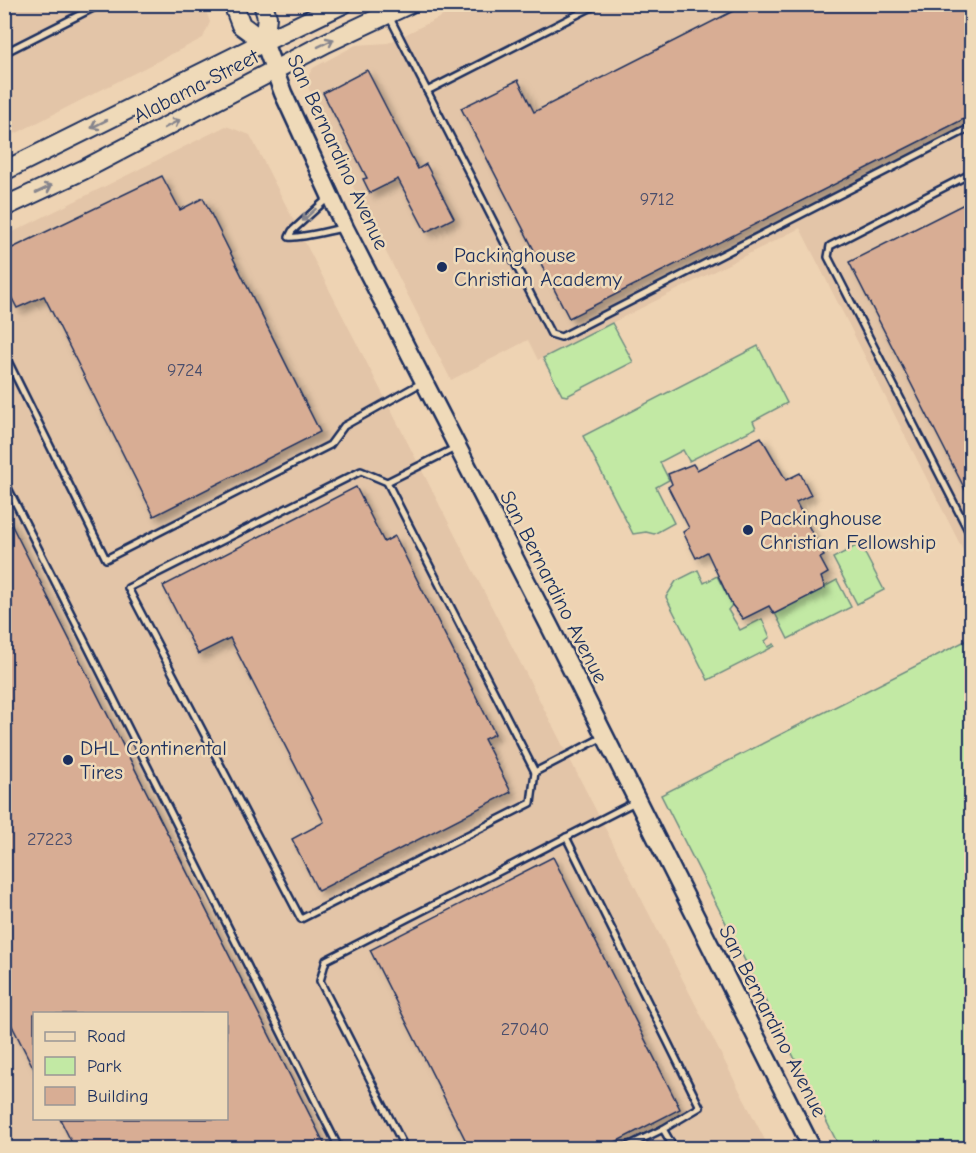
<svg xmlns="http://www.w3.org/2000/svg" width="976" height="1153" font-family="'Comic Neue',sans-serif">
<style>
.built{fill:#e3c5a8;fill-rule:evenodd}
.green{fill:#c2e9a4;stroke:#6e8c81;stroke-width:1.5}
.building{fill:#d8ad94;stroke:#1b2f5e;stroke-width:1.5;filter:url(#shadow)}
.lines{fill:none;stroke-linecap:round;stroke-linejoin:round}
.service-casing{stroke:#1b2f5e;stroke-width:10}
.secondary-casing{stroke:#1b2f5e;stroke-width:21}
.primary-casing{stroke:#1b2f5e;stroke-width:22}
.service{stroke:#efdab9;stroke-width:5}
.secondary{stroke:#efdab9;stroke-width:16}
.primary{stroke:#efdab9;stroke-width:18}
.oneway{stroke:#85848c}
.poi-dot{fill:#1b2f5e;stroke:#efdab9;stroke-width:2}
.labels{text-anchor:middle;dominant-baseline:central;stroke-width:5;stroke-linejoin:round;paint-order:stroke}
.number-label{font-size:18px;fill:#4a4e6c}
.street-label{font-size:21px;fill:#1b2f5e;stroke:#efdab9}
.poi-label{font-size:21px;fill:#1b2f5e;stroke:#efdab9;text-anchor:start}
</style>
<defs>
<filter id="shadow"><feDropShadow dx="5.5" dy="5.5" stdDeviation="3" flood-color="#0004"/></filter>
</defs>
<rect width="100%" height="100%" fill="#eed3b3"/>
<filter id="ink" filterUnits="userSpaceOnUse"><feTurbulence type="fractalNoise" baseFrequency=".0167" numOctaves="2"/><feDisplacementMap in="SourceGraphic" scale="12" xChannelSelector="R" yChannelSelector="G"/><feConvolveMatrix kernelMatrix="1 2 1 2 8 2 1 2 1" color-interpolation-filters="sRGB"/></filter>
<g filter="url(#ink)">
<g class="built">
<path d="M 5,5 L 204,5 L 210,22 L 203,38 L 5,139 Z"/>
<path d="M 465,5 L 971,5 L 971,566 L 800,228 L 538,360 L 528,340 L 451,380 L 356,193 L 308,87 L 308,76 L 313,68 L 356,45 L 388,43 Z"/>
<path d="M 226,126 L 250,135 L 769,1148 L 5,1148 L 5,236 ZM 34,1014 L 226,1014 L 226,1118 L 34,1118 Z"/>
</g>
<g class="green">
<path d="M 612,323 L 633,362 L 567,396 L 562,395 L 543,358 Z"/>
<path d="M 758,346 L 787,403 L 753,421 L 756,428 L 689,461 L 683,450 L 660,462 L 669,480 L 656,487 L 674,523 L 654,534 L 646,532 L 633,534 L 583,436 Z"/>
<path d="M 860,544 L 884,590 L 857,604 L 833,558 Z"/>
<path d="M 698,570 L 704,583 L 717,576 L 732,605 L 728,610 L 740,630 L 762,619 L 770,637 L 765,641 L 768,647 L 774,644 L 775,646 L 708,680 L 666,597 L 676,581 Z"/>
<path d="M 837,580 L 851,607 L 788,639 L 775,613 Z"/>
<path d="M 971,638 L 971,1148 L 840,1148 L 661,795 Z"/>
</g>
<g class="building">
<path d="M 747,4 L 972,4 L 972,115 L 569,318 L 461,108 L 518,80 L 534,112 Z"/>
<path d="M 367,70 L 418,169 L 426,164 L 454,218 L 426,232 L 398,179 L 370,193 L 363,179 L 367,178 L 323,93 Z"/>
<path d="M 162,176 L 180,210 L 203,198 L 320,432 L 154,516 L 44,296 L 17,308 L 4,283 L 4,252 Z"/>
<path d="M 972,200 L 972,503 L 849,262 Z"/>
<path d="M 761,437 L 786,480 L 800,473 L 811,495 L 796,502 L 824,556 L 820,558 L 828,573 L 821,577 L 825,588 L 774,614 L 769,606 L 743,619 L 732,605 L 707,552 L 696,558 L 683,532 L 689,528 L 668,487 L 672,484 L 668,474 L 693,464 L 697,470 Z"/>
<path d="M 356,487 L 384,542 L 395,536 L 495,734 L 484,739 L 511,792 L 318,891 L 292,839 L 324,822 L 230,638 L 198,654 L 163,586 Z"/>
<path d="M 4,510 L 327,1149 L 75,1149 L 60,1119 L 226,1119 L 226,1014 L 34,1014 L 34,1069 L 4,1010 Z"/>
<path d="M 553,857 L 680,1109 L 602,1149 L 470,1149 L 370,950 Z"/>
</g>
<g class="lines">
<defs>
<g id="service">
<path d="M 389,16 L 551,334 L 561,337 L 972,127"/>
<path d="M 4,53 L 101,4"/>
<path d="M 427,91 L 598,4"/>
<path d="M 972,173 L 830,246 L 828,257 L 972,538"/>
<path d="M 328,198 L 292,231 L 289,237 C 298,239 331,230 343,228"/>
<path d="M 4,353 L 106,559 L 330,445 L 344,426 L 423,382"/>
<path d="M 455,448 L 387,482 L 361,471 L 128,588 L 301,919 L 531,803 L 535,772 L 603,737"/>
<path d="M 4,480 L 339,1148"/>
<path d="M 387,482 L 535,772"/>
<path d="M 566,837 L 700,1107 L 663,1129 L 674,1148"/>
<path d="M 405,1148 L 320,981 L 326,960 L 635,802"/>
<path d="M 624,1148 L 663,1129"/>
</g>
<path id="secondary" d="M 264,42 L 283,93 L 345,228 L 550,627 L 812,1148"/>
<g id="primary">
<path d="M 233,4 L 241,25 L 264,42"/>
<path d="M 263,4 L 267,17 L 264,42"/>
<path d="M 4,171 L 264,42 L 343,4"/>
<path d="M 4,207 L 83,170 L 326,43 L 409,4"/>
</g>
</defs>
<use href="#service" class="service-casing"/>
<use href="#secondary" class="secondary-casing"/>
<use href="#primary" class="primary-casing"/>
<use href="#service" class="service"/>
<use href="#secondary" class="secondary"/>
<use href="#primary" class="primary"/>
</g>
<defs><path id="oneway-shaft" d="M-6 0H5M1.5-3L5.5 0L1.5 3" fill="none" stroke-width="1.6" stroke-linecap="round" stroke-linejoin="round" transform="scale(1.5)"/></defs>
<g class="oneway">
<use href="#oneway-shaft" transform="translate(326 43) rotate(-26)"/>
<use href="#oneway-shaft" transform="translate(99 124) rotate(153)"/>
<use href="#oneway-shaft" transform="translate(172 124) rotate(-28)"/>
<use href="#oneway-shaft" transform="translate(44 189) rotate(-25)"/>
<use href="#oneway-shaft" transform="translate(309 215) rotate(138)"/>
</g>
</g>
<g class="poi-dot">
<circle cx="442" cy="267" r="6"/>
<circle cx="748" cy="530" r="6"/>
<circle cx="68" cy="760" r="6"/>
</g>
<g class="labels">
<g class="number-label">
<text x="657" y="199">9712</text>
<text x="185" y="370">9724</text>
<text x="50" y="839">27223</text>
<text x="525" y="1029">27040</text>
</g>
<g class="street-label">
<text transform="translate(196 86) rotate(-27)">Alabama Street</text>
<text transform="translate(338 152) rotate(65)">San Bernardino Avenue</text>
<text transform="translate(554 587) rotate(63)">San Bernardino Avenue</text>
<text transform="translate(773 1021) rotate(63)">San Bernardino Avenue</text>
</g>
<g class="poi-label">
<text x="454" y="255">Packinghouse<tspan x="454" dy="24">Christian Academy</tspan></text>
<text x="760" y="518">Packinghouse<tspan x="760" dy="24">Christian Fellowship</tspan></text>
<text x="80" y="748">DHL Continental<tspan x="80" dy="24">Tires</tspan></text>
</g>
</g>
<rect width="976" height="1153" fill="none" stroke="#efdab9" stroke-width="24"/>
<rect x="12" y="12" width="952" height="1129" fill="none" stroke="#1b2f5e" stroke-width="2" filter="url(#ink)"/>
<rect x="33" y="1012" width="195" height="108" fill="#efdab9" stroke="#9a9695" stroke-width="1.5"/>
<rect x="45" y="1032" width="30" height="9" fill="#efdab9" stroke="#9a9695" stroke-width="1.5"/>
<text x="87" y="1042" font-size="18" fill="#1b2f5e">Road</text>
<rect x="45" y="1057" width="30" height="18" fill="#c2e9a4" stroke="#9a9695" stroke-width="1.5"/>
<text x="87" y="1072" font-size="18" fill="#1b2f5e">Park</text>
<rect x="45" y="1087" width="30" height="18" fill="#d8ad94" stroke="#9a9695" stroke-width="1.5"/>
<text x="87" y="1102" font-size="18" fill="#1b2f5e">Building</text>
</svg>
